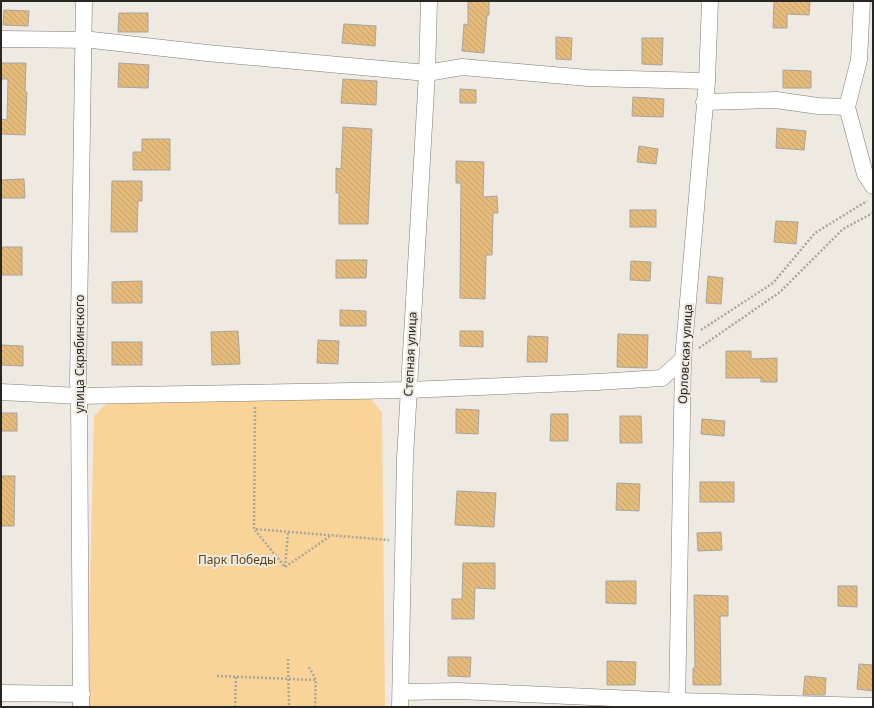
<svg xmlns="http://www.w3.org/2000/svg" width="874" height="708" font-family="'Noto Sans',sans-serif">
<style>
.green{fill:#f9d397}
.building{fill:url(#building-back-hatch);stroke:#a9a49d}
.lines{fill:none;stroke-linecap:round;stroke-linejoin:round}
.minor-casing{stroke:#807b74;stroke-width:17}
.path{stroke:#aaa6a0;stroke-width:2.5;stroke-dasharray:2 2;stroke-linecap:butt}
.minor{stroke:#fff;stroke-width:16}
.labels{text-anchor:middle;dominant-baseline:central;stroke-width:4;stroke-linejoin:round;paint-order:stroke}
.street-label{font-size:12px;fill:#282623;stroke:#eee9e1}
.park-label{font-size:12px;fill:#614513;stroke:#eee9e1}
</style>
<defs>
<pattern id="building-back-hatch" width="6" height="6" patternUnits="userSpaceOnUse"><rect width="6" height="6" fill="#e4bb7b"/><path d="M-1 5l2 2M0 0l6 6M5-1l2 2" fill="none" stroke="#c4a16a"/></pattern>
</defs>
<rect width="100%" height="100%" fill="#eee9e1"/>
<path class="green" d="M 368,395 L 382,413 L 385,707 L 87,707 L 94,416 L 111,399 Z"/>
<g class="building">
<path d="M 468,1 L 489,1 L 489,15 L 487,15 L 484,53 L 462,51 L 464,24 L 468,25 Z"/>
<path d="M 774,1 L 810,1 L 809,15 L 787,14 L 787,28 L 773,28 Z"/>
<path d="M 4,10 L 29,11 L 28,26 L 3,25 Z"/>
<path d="M 119,13 L 148,13 L 148,32 L 118,32 Z"/>
<path d="M 344,24 L 376,26 L 375,46 L 342,43 Z"/>
<path d="M 556,37 L 572,38 L 571,60 L 556,59 Z"/>
<path d="M 642,38 L 663,38 L 662,65 L 642,64 Z"/>
<path d="M 1,63 L 26,63 L 25,92 L 27,92 L 25,135 L 1,134 L 1,119 L 7,120 L 8,79 L 1,79 Z"/>
<path d="M 119,63 L 149,65 L 148,88 L 118,87 Z"/>
<path d="M 783,70 L 811,71 L 811,88 L 783,88 Z"/>
<path d="M 343,79 L 377,81 L 376,105 L 341,103 Z"/>
<path d="M 460,89 L 476,90 L 476,103 L 460,103 Z"/>
<path d="M 633,97 L 664,99 L 663,117 L 632,116 Z"/>
<path d="M 343,127 L 372,129 L 368,224 L 339,224 L 339,193 L 336,193 L 336,168 L 341,169 Z"/>
<path d="M 777,128 L 806,131 L 804,150 L 776,148 Z"/>
<path d="M 142,139 L 170,139 L 170,170 L 133,170 L 133,152 L 142,152 Z"/>
<path d="M 639,146 L 658,149 L 656,164 L 637,162 Z"/>
<path d="M 456,161 L 484,162 L 483,197 L 497,196 L 498,213 L 493,213 L 492,255 L 486,255 L 485,299 L 460,298 L 461,183 L 456,183 Z"/>
<path d="M 24,179 L 25,198 L 1,198 L 1,180 Z"/>
<path d="M 112,181 L 142,181 L 142,201 L 138,201 L 137,232 L 111,232 Z"/>
<rect x="630" y="210" width="26" height="17"/>
<path d="M 776,221 L 798,222 L 796,244 L 774,242 Z"/>
<rect x="1" y="247" width="21" height="28"/>
<path d="M 336,260 L 367,260 L 366,278 L 336,278 Z"/>
<path d="M 631,261 L 651,262 L 650,281 L 630,280 Z"/>
<path d="M 708,276 L 723,278 L 721,304 L 706,303 Z"/>
<path d="M 142,281 L 142,303 L 112,303 L 112,282 Z"/>
<path d="M 340,310 L 366,311 L 366,326 L 340,326 Z"/>
<path d="M 238,331 L 240,364 L 212,365 L 211,332 Z"/>
<path d="M 460,331 L 483,331 L 483,347 L 460,346 Z"/>
<path d="M 618,334 L 648,335 L 647,368 L 617,367 Z"/>
<path d="M 528,336 L 548,337 L 547,362 L 527,362 Z"/>
<path d="M 318,340 L 339,341 L 338,364 L 317,363 Z"/>
<rect x="112" y="342" width="30" height="23"/>
<path d="M 1,345 L 23,346 L 23,366 L 1,365 Z"/>
<path d="M 726,351 L 751,351 L 751,359 L 777,358 L 777,382 L 761,382 L 761,378 L 726,378 Z"/>
<path d="M 456,409 L 479,410 L 478,434 L 456,433 Z"/>
<rect x="1" y="413" width="16" height="18"/>
<path d="M 551,414 L 568,414 L 568,441 L 550,441 Z"/>
<path d="M 620,416 L 641,416 L 642,443 L 620,443 Z"/>
<path d="M 702,419 L 725,421 L 724,436 L 701,434 Z"/>
<path d="M 1,476 L 15,476 L 14,526 L 1,526 Z"/>
<rect x="700" y="482" width="34" height="20"/>
<path d="M 617,483 L 640,484 L 639,511 L 616,510 Z"/>
<path d="M 457,491 L 496,493 L 494,527 L 455,525 Z"/>
<path d="M 721,532 L 722,550 L 698,551 L 697,533 Z"/>
<path d="M 463,563 L 495,563 L 495,589 L 475,588 L 474,619 L 452,619 L 452,599 L 462,599 Z"/>
<path d="M 606,581 L 636,581 L 636,604 L 606,603 Z"/>
<path d="M 838,586 L 857,586 L 857,607 L 838,606 Z"/>
<path d="M 694,595 L 728,596 L 728,616 L 720,616 L 721,685 L 693,685 L 693,668 L 695,668 Z"/>
<path d="M 448,657 L 471,657 L 470,677 L 448,676 Z"/>
<path d="M 607,661 L 636,662 L 635,685 L 607,685 Z"/>
<path d="M 859,664 L 873,665 L 873,691 L 857,689 Z"/>
<path d="M 805,676 L 826,678 L 825,695 L 803,695 Z"/>
</g>
<g class="lines">
<defs>
<g id="minor">
<path d="M 862,1 L 859,60 L 847,107 L 865,174 L 873,186"/>
<path d="M 1,39 L 92,40 L 207,53 L 427,73 L 462,67 L 588,78 L 707,81"/>
<path d="M 704,102 L 776,100 L 818,106 L 847,107"/>
<path d="M 1,392 L 79,396 L 408,390 L 597,382 L 662,378 L 683,359"/>
<path d="M 401,692 L 458,691 L 678,701 L 873,706"/>
<path d="M 1,693 L 82,694"/>
<path d="M 81,707 L 79,396 L 78,383 L 84,1"/>
<path d="M 400,707 L 405,458 L 427,73 L 429,1"/>
<path d="M 677,707 L 683,359 L 707,81 L 710,1"/>
</g>
</defs>
<use href="#minor" class="minor-casing"/>
<g class="path">
<path d="M 701,330 L 773,283 L 815,233 L 867,201"/>
<path d="M 699,348 L 780,292 L 843,229 L 873,213"/>
<path d="M 255,407 L 254,529 L 389,540"/>
<path d="M 255,530 L 285,567 L 332,535"/>
<path d="M 285,567 L 288,532"/>
<path d="M 288,659 L 289,707"/>
<path d="M 309,667 L 316,680 L 315,707"/>
<path d="M 217,676 L 316,680"/>
<path d="M 235,707 L 236,676"/>
</g>
<use href="#minor" class="minor"/>
</g>
<g class="labels">
<g class="street-label">
<text transform="translate(79 354) rotate(-90)">улица Скрябинского</text>
<text transform="translate(410 354) rotate(-87)">Степная улица</text>
<text transform="translate(685 354) rotate(-87)">Орловская улица</text>
</g>
<g class="park-label">
<text x="237" y="559">Парк Победы</text>
</g>
</g>
<rect width="874" height="708" fill="none" stroke="#282623" stroke-width="4"/>
</svg>
